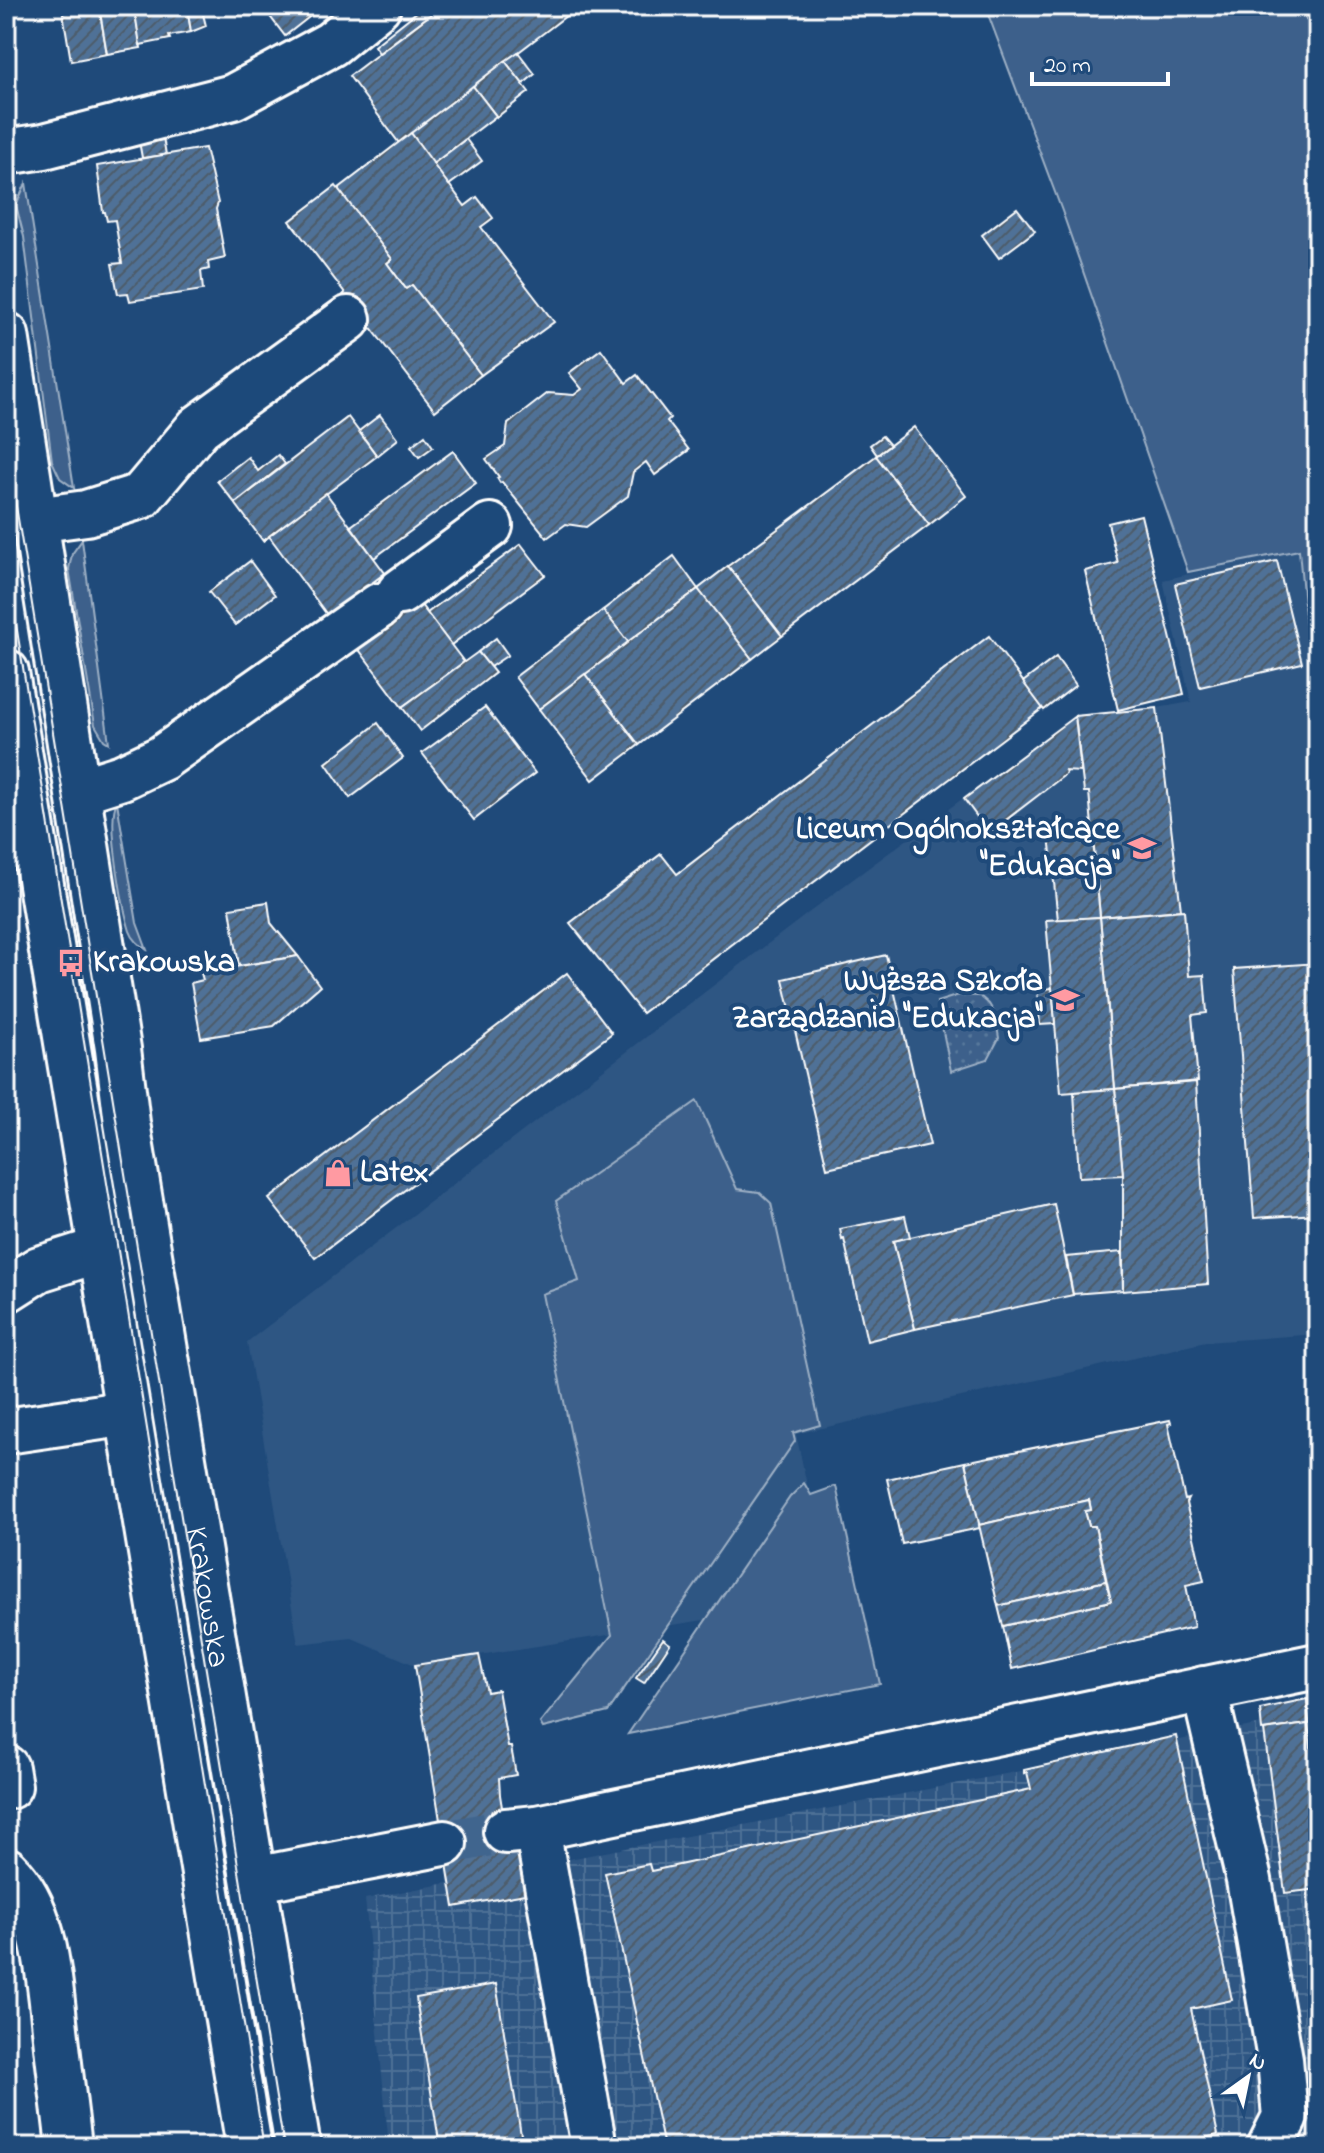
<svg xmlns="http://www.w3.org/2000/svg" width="1324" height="2153" font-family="'Indie Flower',sans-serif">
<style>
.built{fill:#2e5683}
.industrial{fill:url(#industrial-grid)}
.green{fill:#3c618b;stroke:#9eb0c5;stroke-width:2}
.garden{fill:url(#garden-dots);stroke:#9eb0c5;stroke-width:2}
.building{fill:url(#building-hatch);stroke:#fff;stroke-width:2}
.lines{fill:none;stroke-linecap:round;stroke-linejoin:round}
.minor-tunnel{stroke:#41658e;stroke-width:44;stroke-dasharray:44 22;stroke-linecap:butt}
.minor-casing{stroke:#fff;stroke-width:50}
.major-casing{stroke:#fff;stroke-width:50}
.minor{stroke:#1f4a7a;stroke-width:44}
.major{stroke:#1f4a7a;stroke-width:44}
.tram{stroke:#fff;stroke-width:2}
.labels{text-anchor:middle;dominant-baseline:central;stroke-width:8;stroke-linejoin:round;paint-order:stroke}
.poi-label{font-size:32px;font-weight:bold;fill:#fff;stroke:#1f4a7a;text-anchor:end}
.street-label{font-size:32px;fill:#fff;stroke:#1f4a7a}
</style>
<defs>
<pattern id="industrial-grid" width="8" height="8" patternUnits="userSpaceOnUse" patternTransform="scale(2)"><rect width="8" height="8" fill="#2e5683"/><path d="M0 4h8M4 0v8" fill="none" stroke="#4d6f96"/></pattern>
<pattern id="garden-dots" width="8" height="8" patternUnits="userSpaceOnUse" patternTransform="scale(2)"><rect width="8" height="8" fill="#3c618b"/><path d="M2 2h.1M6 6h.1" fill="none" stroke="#59799c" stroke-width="1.8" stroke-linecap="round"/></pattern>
<pattern id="building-hatch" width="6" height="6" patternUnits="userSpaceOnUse" patternTransform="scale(2)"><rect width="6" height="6" fill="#507197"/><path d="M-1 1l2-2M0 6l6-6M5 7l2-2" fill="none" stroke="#4e5b6a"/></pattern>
</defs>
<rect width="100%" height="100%" fill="#1f4a7a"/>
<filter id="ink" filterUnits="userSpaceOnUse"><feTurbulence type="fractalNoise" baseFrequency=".0125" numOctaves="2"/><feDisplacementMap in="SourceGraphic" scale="16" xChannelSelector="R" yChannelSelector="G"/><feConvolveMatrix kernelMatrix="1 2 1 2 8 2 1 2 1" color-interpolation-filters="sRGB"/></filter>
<g filter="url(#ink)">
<path class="built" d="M 1299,549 L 1318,755 L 1318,1334 L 1206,1342 L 796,1434 L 832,1600 L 415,1665 L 352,1638 L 298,1644 L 247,1342 L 841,888 L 1075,716 L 1157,708 L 1191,702 L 1163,580 Z"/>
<path class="industrial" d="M 1318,1713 L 1318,2147 L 389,2147 L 365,1899 Z"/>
<g class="green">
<path d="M 985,6 L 1295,6 L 1318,34 L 1318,755 L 1299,550 L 1188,572 L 1062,211 Z"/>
<path d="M 26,183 L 74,488 L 60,478 L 52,461 L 24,237 L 16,205 Z"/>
<path d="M 82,540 L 109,743 L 104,740 L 95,725 L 69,569 L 72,554 Z"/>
<path d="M 117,802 L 137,923 L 147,950 C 140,945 133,940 130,931 C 123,909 106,819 117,802 Z"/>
<path d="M 697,1101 L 737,1189 L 759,1192 L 771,1203 L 820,1425 L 793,1433 L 795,1441 L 608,1712 L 543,1728 L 540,1723 L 612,1635 L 542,1294 L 579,1281 L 556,1201 Z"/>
<path d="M 804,1483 L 811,1495 L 836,1486 L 880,1684 L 628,1734 L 790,1497 Z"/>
</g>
<path class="garden" d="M 959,995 L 980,996 L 989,1004 L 995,1014 L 999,1038 L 988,1059 L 951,1071 L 937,1002 Z"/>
<g class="building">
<path d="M 99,6 L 107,54 L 71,61 L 62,7 Z"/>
<path d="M 99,6 L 134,6 L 141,48 L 107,54 Z"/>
<path d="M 134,6 L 187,6 L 191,32 L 169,36 L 170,39 L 140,45 Z"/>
<path d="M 187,6 L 201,6 L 206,26 L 191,32 Z"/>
<path d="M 262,6 L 323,6 L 285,36 Z"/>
<path d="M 424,6 L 442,6 L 379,53 L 374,46 Z"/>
<path d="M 442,6 L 579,6 L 399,143 L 349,76 Z"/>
<path d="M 518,52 L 535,74 L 523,84 L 505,61 Z"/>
<path d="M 505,61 L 529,92 L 497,117 L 473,86 Z"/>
<path d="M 473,86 L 496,116 L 433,164 L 411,133 Z"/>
<path d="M 411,133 L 465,206 L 477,197 L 493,218 L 481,227 L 554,322 L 481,375 L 412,285 L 406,289 L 387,263 L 392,259 L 338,189 Z"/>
<path d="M 163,137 L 166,155 L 142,158 L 139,141 Z"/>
<path d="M 466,139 L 482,161 L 449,185 L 433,164 Z"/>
<path d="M 205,148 L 218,203 L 216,209 L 225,258 L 208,262 L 209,269 L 201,271 L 203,290 L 130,301 L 128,293 L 118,294 L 112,264 L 122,263 L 115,220 L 107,221 L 105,212 L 103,212 L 97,166 Z"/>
<path d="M 336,186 L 392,259 L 387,263 L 406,289 L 412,285 L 481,375 L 435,411 L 366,321 L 362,325 L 341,297 L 345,293 L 290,221 Z"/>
<path d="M 1017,208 L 1035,231 L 999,258 L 982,235 Z"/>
<path d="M 601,349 L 626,383 L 637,375 L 670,418 L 667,421 L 689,450 L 655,475 L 646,462 L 633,472 L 628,496 L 586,527 L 566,524 L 547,538 L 502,482 L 500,483 L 497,478 L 499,477 L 486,459 L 505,446 L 508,424 L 548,393 L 574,395 L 582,389 L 569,373 Z"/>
<path d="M 380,415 L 398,439 L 377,456 L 359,431 Z"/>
<path d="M 348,417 L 377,456 L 263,541 L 235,503 Z"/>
<path d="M 914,427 L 966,496 L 929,525 L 876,456 Z"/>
<path d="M 425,435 L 433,447 L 419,457 L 411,446 Z"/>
<path d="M 882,436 L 890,445 L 877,455 L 870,445 Z"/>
<path d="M 453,451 L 476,483 L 374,558 L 351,526 Z"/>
<path d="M 278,455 L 285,464 L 235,503 L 217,481 L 248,457 L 258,471 Z"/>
<path d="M 876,456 L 929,525 L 782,636 L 728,566 Z"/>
<path d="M 326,493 L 385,573 L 328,616 L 269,536 Z"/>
<path d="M 1141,515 L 1184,694 L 1118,710 L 1085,571 L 1118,563 L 1108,523 Z"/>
<path d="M 521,544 L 545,575 L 451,645 L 427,613 Z"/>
<path d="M 674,556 L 698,589 L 628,642 L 603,610 Z"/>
<path d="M 250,561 L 275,595 L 235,625 L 209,592 Z"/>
<path d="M 1277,561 L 1302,663 L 1200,687 L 1175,584 Z"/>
<path d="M 728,566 L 782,636 L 752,659 L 698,589 Z"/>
<path d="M 698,589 L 752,659 L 639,745 L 585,674 Z"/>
<path d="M 418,601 L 464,662 L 402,707 L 357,647 Z"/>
<path d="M 603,610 L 628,642 L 539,709 L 515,677 Z"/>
<path d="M 989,636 L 1043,708 L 642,1013 L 570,923 L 661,854 L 677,874 Z"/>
<path d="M 496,638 L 508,655 L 490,667 L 478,652 Z"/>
<path d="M 478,652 L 495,673 L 420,731 L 402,707 Z"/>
<path d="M 1056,657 L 1076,685 L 1044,710 L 1023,682 Z"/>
<path d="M 585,674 L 639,745 L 593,780 L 539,709 Z"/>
<path d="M 485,707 L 535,773 L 474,820 L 422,753 Z"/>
<path d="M 1157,708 L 1181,910 L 1100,917 L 1089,792 L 1084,792 L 1075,716 Z"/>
<path d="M 1075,716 L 1081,772 L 1065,771 L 1066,774 L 989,833 L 964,799 Z"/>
<path d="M 378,723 L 403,758 L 350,798 L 326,763 Z"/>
<path d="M 1092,830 L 1100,917 L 1058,920 L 1049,835 Z"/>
<path d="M 268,902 L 271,923 L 298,956 L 239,966 L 230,908 Z"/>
<path d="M 1184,910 L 1189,976 L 1204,975 L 1207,1013 L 1192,1015 L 1198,1081 L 1115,1089 L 1100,917 Z"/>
<path d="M 1100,917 L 1115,1089 L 1061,1093 L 1046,920 Z"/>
<path d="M 886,955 L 930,1145 L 827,1168 L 783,979 Z"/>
<path d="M 298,956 L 320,986 L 274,1026 L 201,1038 L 191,983 L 203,980 L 201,973 Z"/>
<path d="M 1318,963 L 1318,1214 L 1254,1218 L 1234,969 Z"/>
<path d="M 567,973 L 612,1033 L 315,1258 L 269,1199 Z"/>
<path d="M 1052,988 L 1055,1024 L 1040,1025 L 1037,990 Z"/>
<path d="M 1196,1082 L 1208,1284 L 1123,1291 L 1123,1175 L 1115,1089 Z"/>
<path d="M 1115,1089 L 1123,1175 L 1079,1177 L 1074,1092 Z"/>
<path d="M 1054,1204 L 1073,1295 L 915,1329 L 893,1241 Z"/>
<path d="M 905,1216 L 910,1237 L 893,1241 L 915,1329 L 867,1341 L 844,1239 L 842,1240 L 840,1229 Z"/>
<path d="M 1122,1252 L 1123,1290 L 1073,1294 L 1066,1257 Z"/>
<path d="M 1170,1420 L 1171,1423 L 1168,1424 L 1185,1500 L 1188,1499 L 1186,1503 L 1204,1581 L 1186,1585 L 1194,1627 L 1012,1669 L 1003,1626 L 1111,1601 L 1095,1526 L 1089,1526 L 1085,1511 L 1091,1510 L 1089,1500 L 979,1525 L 965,1462 Z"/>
<path d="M 965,1462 L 980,1528 L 902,1544 L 887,1479 Z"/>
<path d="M 1089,1500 L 1091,1510 L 1085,1511 L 1089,1526 L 1095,1526 L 1106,1581 L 998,1606 L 979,1525 Z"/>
<path d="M 1106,1581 L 1111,1601 L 1003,1626 L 998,1606 Z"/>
<path d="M 663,1639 L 670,1644 L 644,1683 L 636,1678 Z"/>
<path d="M 479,1655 L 487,1692 L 498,1690 L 508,1747 L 511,1747 L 516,1775 L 499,1778 L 500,1795 L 509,1851 L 518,1850 L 525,1894 L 454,1907 L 415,1665 Z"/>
<path d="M 1307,1699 L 1309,1724 L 1262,1730 L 1260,1709 Z"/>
<path d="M 1308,1724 L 1318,1801 L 1318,1889 L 1285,1893 L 1264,1730 Z"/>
<path d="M 1176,1736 L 1232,2000 L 1191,2009 L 1218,2135 L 1163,2147 L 664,2147 L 605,1873 L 649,1864 L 651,1871 L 1022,1791 L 1031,1789 L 1027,1772 L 1024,1773 L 1024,1770 Z"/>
<path d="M 496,1984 L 523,2147 L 440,2147 L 416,1998 Z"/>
</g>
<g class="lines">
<path class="minor-tunnel" d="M 444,1843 L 506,1831"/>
<defs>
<g id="minor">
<path d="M 6,152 L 44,146 L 233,97 L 331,44 L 378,6"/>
<path d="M 35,520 L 86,513 L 141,496 L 199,427 L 348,319"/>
<path d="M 400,592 L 490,526"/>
<path d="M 78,791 L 122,777 L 162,758 L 379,606"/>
<path d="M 6,1290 L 39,1269 L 102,1249"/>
<path d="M 6,1431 L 129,1413"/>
<path d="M 1204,1689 L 1249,1880 L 1280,2059 L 1285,2117 L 1270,2147"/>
<path d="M 6,1768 L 9,1786"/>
<path d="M 537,1828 L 594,2147"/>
<path d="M 506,1831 L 537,1828 L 1317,1666"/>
<path d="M 6,1870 C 48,1911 49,1982 56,2037 C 60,2074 65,2110 69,2147"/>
<path d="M 254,1880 L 444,1843"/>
</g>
<g id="major">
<path id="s1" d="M 6,335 L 118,1049 L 127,1123 L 298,2147"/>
<path d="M 6,672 L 249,2147"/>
</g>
</defs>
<use href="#minor" class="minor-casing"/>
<use href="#major" class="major-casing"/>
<use href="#minor" class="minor"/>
<use href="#major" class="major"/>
<g class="tram">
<path d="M 6,445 L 284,2147"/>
<path d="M 6,563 L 264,2147"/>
</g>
</g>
</g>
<defs>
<symbol id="school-bare" viewBox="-9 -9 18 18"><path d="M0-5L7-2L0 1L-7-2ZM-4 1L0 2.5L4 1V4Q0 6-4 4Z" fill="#ff9aa2" stroke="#1f4a7a" stroke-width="2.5" paint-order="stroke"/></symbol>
<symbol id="bus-bare" viewBox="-9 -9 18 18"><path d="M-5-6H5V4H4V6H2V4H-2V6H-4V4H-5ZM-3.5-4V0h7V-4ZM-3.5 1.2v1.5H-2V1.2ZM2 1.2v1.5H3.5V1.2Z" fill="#ff9aa2" stroke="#1f4a7a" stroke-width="2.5" paint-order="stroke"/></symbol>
<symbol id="university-bare" viewBox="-9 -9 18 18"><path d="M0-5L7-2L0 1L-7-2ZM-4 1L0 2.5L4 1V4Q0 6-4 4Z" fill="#ff9aa2" stroke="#1f4a7a" stroke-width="2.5" paint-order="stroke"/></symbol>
<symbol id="shop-bare" viewBox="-9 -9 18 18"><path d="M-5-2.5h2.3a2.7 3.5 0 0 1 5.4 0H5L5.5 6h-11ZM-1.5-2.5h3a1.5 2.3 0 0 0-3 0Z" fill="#ff9aa2" stroke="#1f4a7a" stroke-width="2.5" paint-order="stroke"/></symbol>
</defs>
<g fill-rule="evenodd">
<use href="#school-bare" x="1122" y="828" width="40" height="40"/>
<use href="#bus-bare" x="51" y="943" width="40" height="40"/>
<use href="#university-bare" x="1045" y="980" width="40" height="40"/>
<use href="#shop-bare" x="318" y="1153" width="40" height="40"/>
</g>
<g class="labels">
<g class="poi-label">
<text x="1120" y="830">Liceum Ogólnokształcące<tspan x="1120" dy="37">"Edukacja"</tspan></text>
<text x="93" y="963" text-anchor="start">Krakowska</text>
<text x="1043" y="982">Wyższa Szkoła<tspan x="1043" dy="37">Zarządzania "Edukacja"</tspan></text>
<text x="360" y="1173" text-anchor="start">Latex</text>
</g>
<g class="street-label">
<text stroke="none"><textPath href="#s1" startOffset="1278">Krakowska</textPath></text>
</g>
</g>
<rect width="1324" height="2153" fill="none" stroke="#1f4a7a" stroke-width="32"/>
<rect x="16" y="16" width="1292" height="2121" fill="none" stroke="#fff" stroke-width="3" filter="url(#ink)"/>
<g transform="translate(1248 2077) rotate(33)" stroke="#1f4a7a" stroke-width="6" paint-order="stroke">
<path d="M0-6L14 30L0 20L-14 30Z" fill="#ffffff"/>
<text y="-12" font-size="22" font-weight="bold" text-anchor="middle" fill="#ffffff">N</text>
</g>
<path d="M1032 72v12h136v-12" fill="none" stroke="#ffffff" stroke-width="4"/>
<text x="1044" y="72" font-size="24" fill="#ffffff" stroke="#1f4a7a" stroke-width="6" paint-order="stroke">20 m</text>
</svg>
